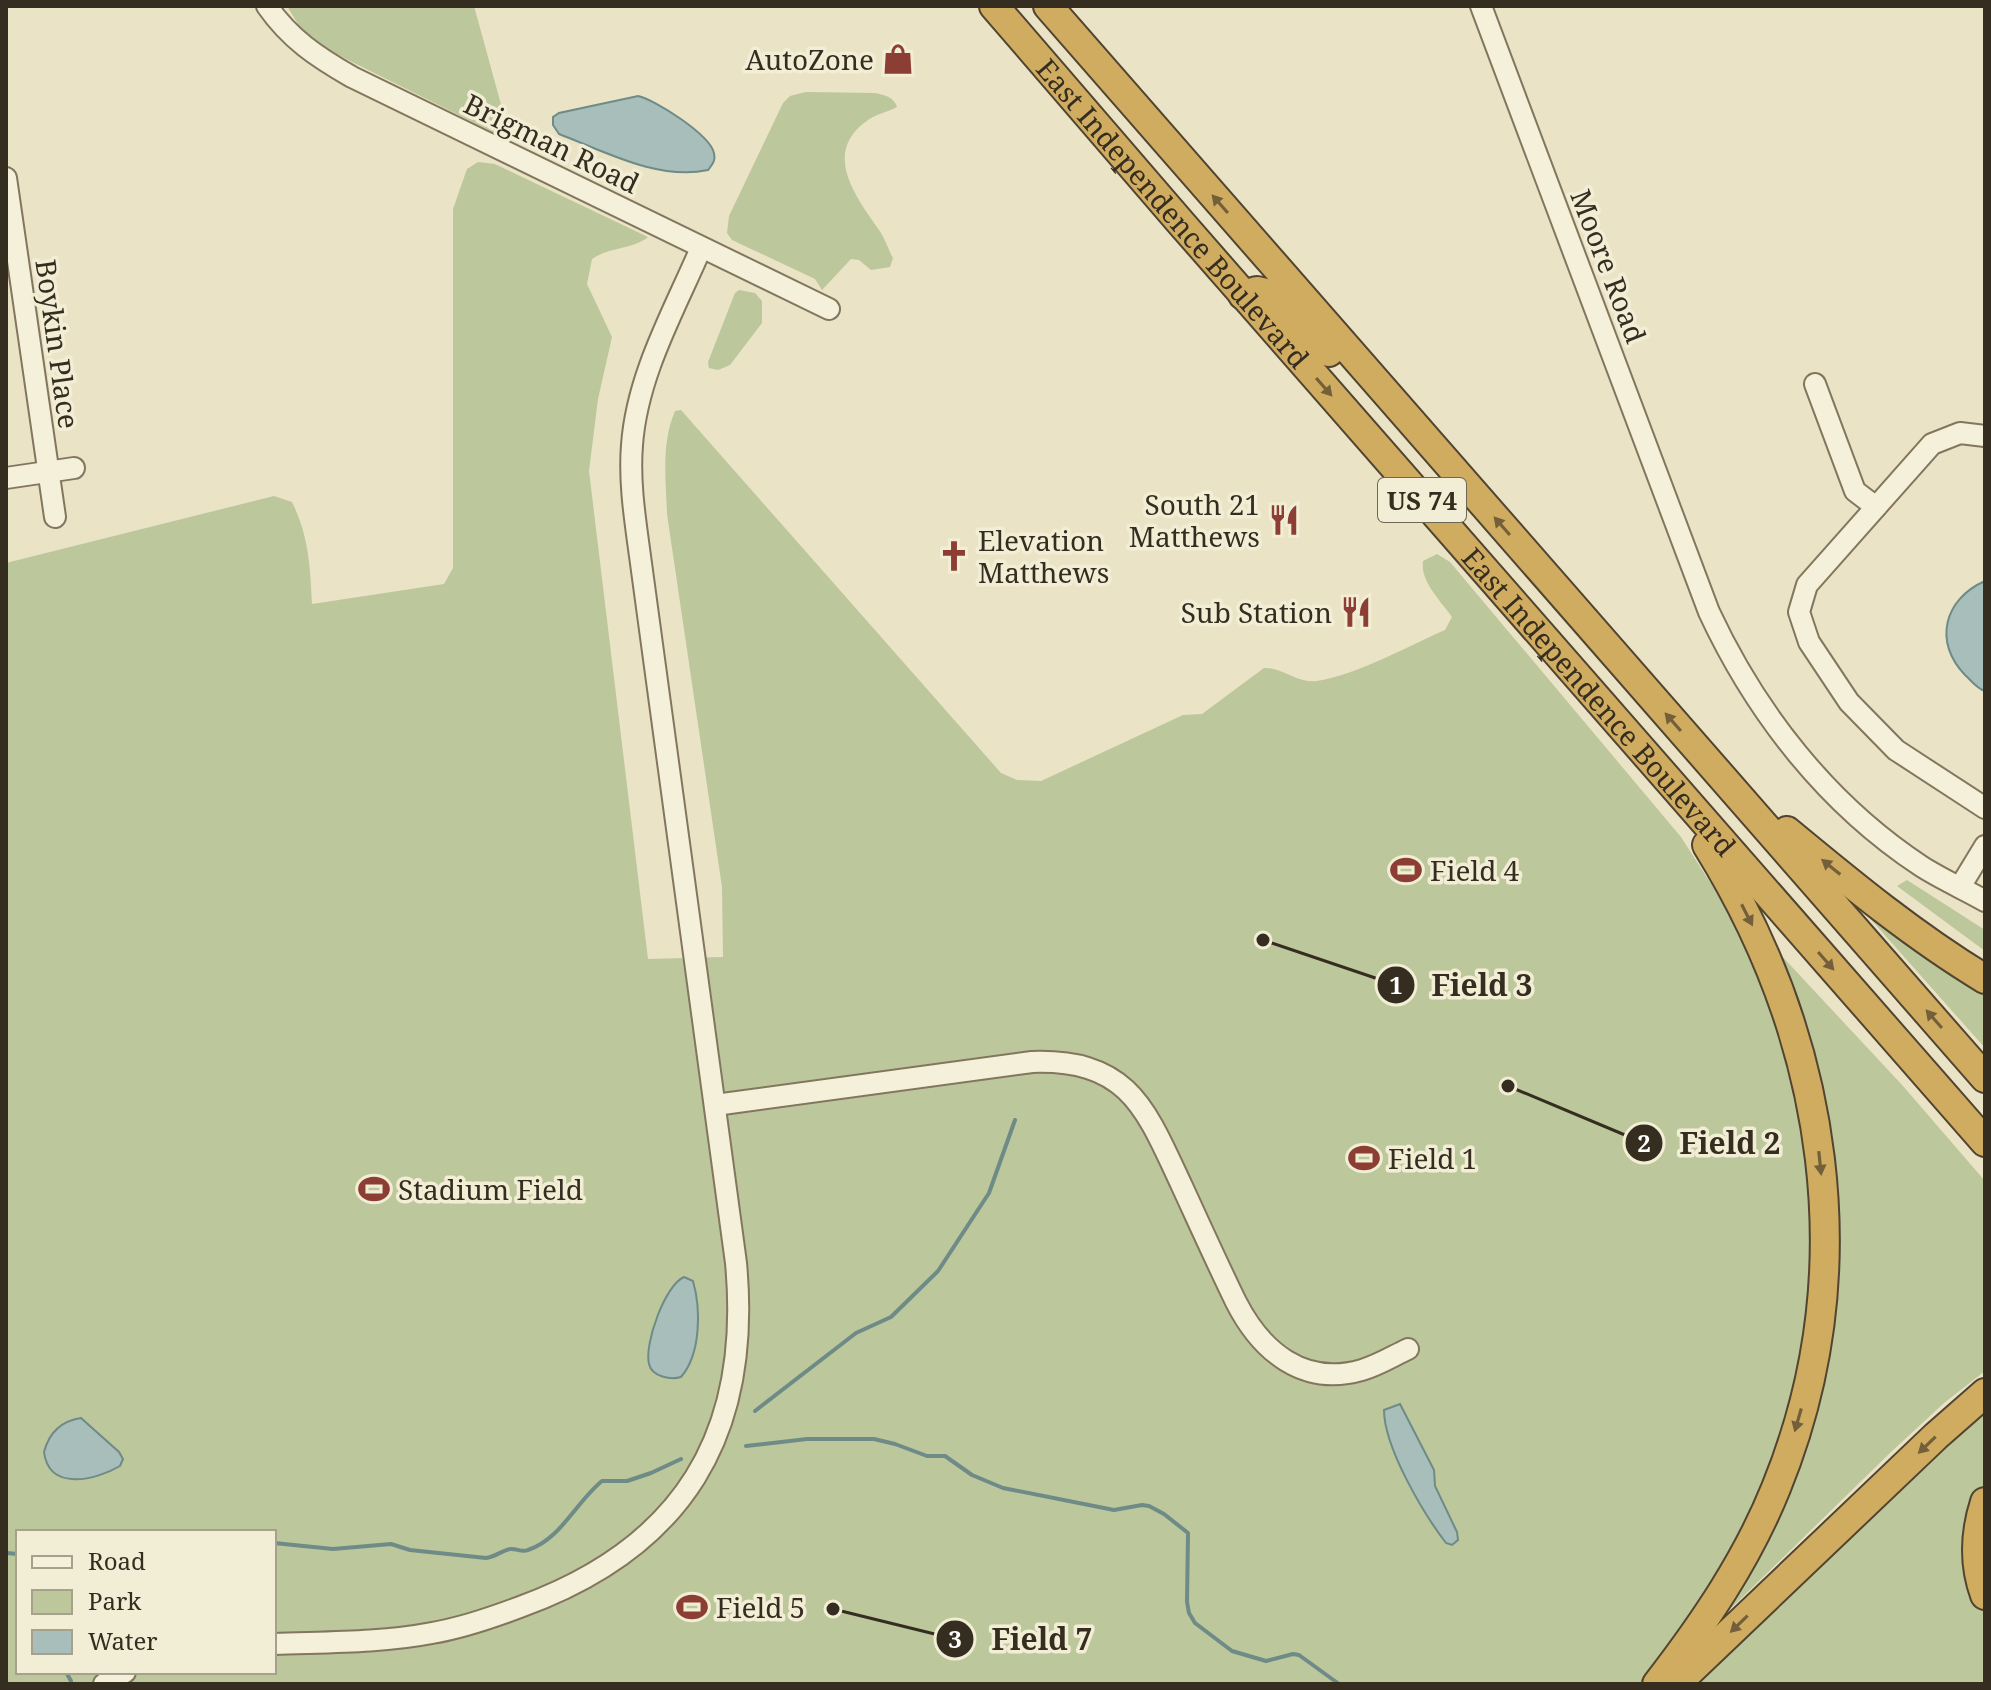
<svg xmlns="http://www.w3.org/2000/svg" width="1991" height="1690" font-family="'Noto Serif',serif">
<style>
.green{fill:#bcc79b;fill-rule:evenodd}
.water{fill:#a7beba;stroke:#6f8b87;stroke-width:2}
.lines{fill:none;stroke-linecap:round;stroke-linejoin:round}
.stream{stroke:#6f8b87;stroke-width:4}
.minor-casing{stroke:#83765e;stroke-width:24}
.highway-casing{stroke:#514431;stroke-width:32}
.minor{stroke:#f5f0d9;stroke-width:20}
.highway{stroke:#d0ac60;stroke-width:28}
.oneway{fill:#73603a}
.labels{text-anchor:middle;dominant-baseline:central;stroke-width:7;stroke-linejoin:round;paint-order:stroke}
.shield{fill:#f2edd5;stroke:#6e6756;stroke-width:2}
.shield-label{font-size:26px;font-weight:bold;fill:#352d20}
.poi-label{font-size:28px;fill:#352d20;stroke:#f2edd5;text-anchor:start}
.street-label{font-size:28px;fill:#352d20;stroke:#f2edd5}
.leader{fill:none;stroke:#352d20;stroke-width:3}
.callout-dot{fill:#352d20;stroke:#f2edd5;stroke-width:3}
.mark-label{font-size:24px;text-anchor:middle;font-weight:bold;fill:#fff}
.callout-label{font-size:30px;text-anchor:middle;font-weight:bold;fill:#352d20;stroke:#f2edd5;stroke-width:7;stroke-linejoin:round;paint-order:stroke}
</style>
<rect width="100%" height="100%" fill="#eae3c6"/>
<g class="green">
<path d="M 287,6 L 474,6 L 511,141 L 330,51 L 301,29 Z"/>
<path d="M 806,92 L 875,93 C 885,95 894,97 897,107 C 888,112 876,114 868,120 C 821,152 856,197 879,230 C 885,238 888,249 893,258 L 890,267 L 871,270 L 859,260 L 851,259 L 822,290 L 815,279 L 732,240 L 727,233 L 729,216 L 783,103 L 790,96 Z"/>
<path d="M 478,162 L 495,164 L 648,237 C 634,249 609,247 592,259 L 587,284 L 612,337 L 598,399 L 589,471 L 648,959 L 723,957 L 722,887 L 667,514 C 666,479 661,444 675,411 L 681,410 L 1001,773 L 1017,780 L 1041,781 L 1183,715 L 1202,714 L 1264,668 C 1283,667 1297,684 1317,681 C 1359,674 1406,647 1445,630 L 1452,617 C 1441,601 1420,582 1423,561 L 1437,554 L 1450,562 L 1681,837 L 1738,926 L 1772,1008 L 1788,1060 L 1810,1182 L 1811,1273 L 1802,1359 L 1777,1450 L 1735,1549 L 1677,1640 L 1640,1684 L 6,1684 L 6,563 L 274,496 L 292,502 C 309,537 310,566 312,604 L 444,584 L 453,568 L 453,209 L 467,169 ZM 18,1532 L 274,1532 L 274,1672 L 18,1672 Z"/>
<path d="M 739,290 L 755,293 L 762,301 L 762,323 L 730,365 L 718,370 L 709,368 L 708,362 L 735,293 Z"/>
<path d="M 1907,880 L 1985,930 L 1985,951 L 1897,886 Z"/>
<path d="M 1867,915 L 1985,992 L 1985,1048 Z"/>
<path d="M 1776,953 L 1779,953 L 1903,1086 L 1985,1181 L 1985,1371 L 1944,1403 L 1890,1453 L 1719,1620 L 1830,1305 Z"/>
<path d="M 1985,1410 L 1983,1608 L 1985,1612 L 1985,1684 L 1695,1684 L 1904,1483 Z"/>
</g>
<g class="water">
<path d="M 638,96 C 656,100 710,135 714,153 C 716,161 712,165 708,170 C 658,181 604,151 559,134 L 553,125 L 553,117 L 559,113 Z"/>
<path d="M 1985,581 L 1985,691 C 1976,688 1972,681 1965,675 C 1933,642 1944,599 1985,581 Z"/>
<path d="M 684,1277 L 693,1281 C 701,1309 701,1354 681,1377 C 671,1380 652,1377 649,1364 C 644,1344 665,1285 684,1277 Z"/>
<path d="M 1400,1404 L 1434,1470 L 1435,1486 L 1457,1532 L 1458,1540 L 1452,1545 L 1446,1543 C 1423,1513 1384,1447 1384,1410 Z"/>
<path d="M 81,1418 L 119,1452 L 123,1459 L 120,1466 C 96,1480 49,1492 44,1452 C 49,1433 61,1421 81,1418 Z"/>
</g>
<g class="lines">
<g class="stream">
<path d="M 755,1411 L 856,1333 L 891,1317 L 938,1271 L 989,1193 L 1015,1120"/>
<path d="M 746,1446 L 807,1439 L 874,1439 L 895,1444 L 927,1456 L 945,1456 L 972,1475 L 1003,1488 L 1114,1510 L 1142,1505 L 1149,1506 L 1164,1514 L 1188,1533 L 1187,1602 L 1189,1613 L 1195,1623 L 1232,1651 L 1266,1661 L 1293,1654 L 1299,1655 L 1339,1684"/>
<path d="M 274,1543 L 333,1549 L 391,1544 L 410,1550 L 486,1558 C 495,1557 501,1551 510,1549 C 516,1548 522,1553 528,1550 C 561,1539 576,1502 602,1481 L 627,1481 L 651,1473 L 681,1459"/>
<path d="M 6,1553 L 18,1554"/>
<path d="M 66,1672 L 71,1681"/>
</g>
<defs>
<g id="minor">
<path d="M 267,6 C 290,39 317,57 352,77 L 829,309"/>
<path d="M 1481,6 L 1709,612 C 1756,713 1827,804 1921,866 C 1941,879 1964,889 1985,901"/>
<path d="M 6,178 L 55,517"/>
<path d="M 1815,384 L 1855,491 L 1876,507"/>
<path d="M 1985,436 L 1960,433 L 1932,444 L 1807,585 L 1799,612 L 1809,642 L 1849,702 L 1896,750 L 1985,808"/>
<path d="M 6,478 L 74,468"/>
<path d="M 1960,887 L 1985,846"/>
<path d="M 715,1105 L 1032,1062 C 1128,1059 1145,1107 1181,1184 C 1199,1223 1217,1263 1236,1302 C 1261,1351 1303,1387 1362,1370 C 1379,1365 1393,1356 1408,1349"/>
<path d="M 274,1644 C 327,1642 380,1643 432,1633 C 462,1628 491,1618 520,1607 C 683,1548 752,1435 736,1263 L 640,556 C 635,519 629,482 632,445 C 637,375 674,311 701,248"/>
<path d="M 104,1684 L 125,1672"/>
</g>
<g id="highway">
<path id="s1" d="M 994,6 L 1181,223 L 1985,1142"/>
<path d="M 1048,6 L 1985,1078"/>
<path d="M 1243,295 L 1257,291 L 1270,294 L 1329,352"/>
<path d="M 1787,831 C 1851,884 1914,936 1985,979"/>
<path d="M 1985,1502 C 1975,1533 1974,1565 1985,1595"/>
<path d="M 1657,1684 C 1704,1623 1747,1560 1776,1488 C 1864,1272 1828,1040 1707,845"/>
<path d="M 1676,1684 L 1936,1436 L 1985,1393"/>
</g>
</defs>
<use href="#minor" class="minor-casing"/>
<use href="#highway" class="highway-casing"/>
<use href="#minor" class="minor"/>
<use href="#highway" class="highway"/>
</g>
<defs><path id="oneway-solid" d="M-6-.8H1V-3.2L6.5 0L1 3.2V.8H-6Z" transform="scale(2)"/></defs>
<g class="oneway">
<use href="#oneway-solid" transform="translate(1220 204) rotate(-131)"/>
<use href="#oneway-solid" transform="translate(1324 387) rotate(49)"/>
<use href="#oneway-solid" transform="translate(1502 526) rotate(-131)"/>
<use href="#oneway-solid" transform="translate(1673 722) rotate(-131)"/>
<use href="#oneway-solid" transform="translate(1831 867) rotate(-141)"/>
<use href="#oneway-solid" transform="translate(1747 915) rotate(63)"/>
<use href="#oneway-solid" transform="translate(1826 961) rotate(49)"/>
<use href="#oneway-solid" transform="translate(1934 1019) rotate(-131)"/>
<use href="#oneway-solid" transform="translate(1820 1163) rotate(84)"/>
<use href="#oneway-solid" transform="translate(1798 1420) rotate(106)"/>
<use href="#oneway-solid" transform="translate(1927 1445) rotate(136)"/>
<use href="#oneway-solid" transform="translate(1739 1624) rotate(136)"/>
</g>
<defs>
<symbol id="shop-bare" viewBox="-9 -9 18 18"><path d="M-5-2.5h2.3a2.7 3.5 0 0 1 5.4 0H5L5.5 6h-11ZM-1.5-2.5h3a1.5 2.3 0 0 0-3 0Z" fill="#8c3e34" stroke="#f2edd5" stroke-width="2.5" paint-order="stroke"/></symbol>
<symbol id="restaurant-bare" viewBox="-9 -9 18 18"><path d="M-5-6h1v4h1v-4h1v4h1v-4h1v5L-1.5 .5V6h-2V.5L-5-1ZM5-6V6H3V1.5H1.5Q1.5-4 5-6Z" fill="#8c3e34" stroke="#f2edd5" stroke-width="2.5" paint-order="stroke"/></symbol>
<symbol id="church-bare" viewBox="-9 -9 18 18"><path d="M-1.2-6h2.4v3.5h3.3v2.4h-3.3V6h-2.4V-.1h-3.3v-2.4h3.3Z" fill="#8c3e34" stroke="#f2edd5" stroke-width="2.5" paint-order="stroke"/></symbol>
<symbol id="stadium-bare" viewBox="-9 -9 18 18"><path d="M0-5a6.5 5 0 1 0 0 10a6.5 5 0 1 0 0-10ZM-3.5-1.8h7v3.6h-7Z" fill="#8c3e34" stroke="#f2edd5" stroke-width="2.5" paint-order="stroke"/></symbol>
</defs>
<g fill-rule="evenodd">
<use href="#shop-bare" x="876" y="37" width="44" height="44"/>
<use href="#restaurant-bare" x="1262" y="498" width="44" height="44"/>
<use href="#church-bare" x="932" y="534" width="44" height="44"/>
<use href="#restaurant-bare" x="1334" y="590" width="44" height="44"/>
<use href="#stadium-bare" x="1384" y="848" width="44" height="44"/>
<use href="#stadium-bare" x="1342" y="1136" width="44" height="44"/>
<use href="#stadium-bare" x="352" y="1167" width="44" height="44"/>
<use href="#stadium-bare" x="670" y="1585" width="44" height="44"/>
</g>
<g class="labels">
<rect class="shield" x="1378" y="478" width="88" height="44" rx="6"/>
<g class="shield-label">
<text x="1422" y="500">US 74</text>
</g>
<g class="poi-label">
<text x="874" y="59" text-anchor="end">AutoZone</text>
<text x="1260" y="504" text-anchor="end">South 21<tspan x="1260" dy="32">Matthews</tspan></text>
<text x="978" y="540">Elevation<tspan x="978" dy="32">Matthews</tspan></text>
<text x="1332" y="612" text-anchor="end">Sub Station</text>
<text x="1430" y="870">Field 4</text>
<text x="1388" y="1158">Field 1</text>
<text x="398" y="1189">Stadium Field</text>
<text x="716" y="1607">Field 5</text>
</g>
<g class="street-label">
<text transform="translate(552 143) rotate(26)">Brigman Road</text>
<text stroke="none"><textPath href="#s1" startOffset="274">East Independence Boulevard</textPath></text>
<text transform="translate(1609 266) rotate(69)">Moore Road</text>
<text transform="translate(58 344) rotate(82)">Boykin Place</text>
<text stroke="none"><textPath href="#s1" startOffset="922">East Independence Boulevard</textPath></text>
</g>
</g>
<path class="leader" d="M1263 940L1396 985M1508 1086L1644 1143M833 1609L955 1639"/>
<g class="callout-dot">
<circle cx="1263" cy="940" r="8"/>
<circle cx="1508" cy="1086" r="8"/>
<circle cx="833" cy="1609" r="8"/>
<circle cx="1396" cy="985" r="20"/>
<circle cx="1644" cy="1143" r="20"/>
<circle cx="955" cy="1639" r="20"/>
</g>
<g class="mark-label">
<text x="1396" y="994">1</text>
<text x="1644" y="1152">2</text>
<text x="955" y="1648">3</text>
</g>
<g class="callout-label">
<text x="1482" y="996">Field 3</text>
<text x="1730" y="1154">Field 2</text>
<text x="1042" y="1650">Field 7</text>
</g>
<rect width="1991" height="1690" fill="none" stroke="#352d20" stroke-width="16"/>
<rect x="16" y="1530" width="260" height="144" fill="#f2edd5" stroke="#a6a08d" stroke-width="2"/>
<rect x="32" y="1556" width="40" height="12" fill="#f5f0d9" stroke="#a6a08d" stroke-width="2"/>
<text x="88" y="1570" font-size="24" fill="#352d20">Road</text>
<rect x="32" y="1590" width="40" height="24" fill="#bcc79b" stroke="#a6a08d" stroke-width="2"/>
<text x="88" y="1610" font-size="24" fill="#352d20">Park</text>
<rect x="32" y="1630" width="40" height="24" fill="#a7beba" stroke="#a6a08d" stroke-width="2"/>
<text x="88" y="1650" font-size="24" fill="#352d20">Water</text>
</svg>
